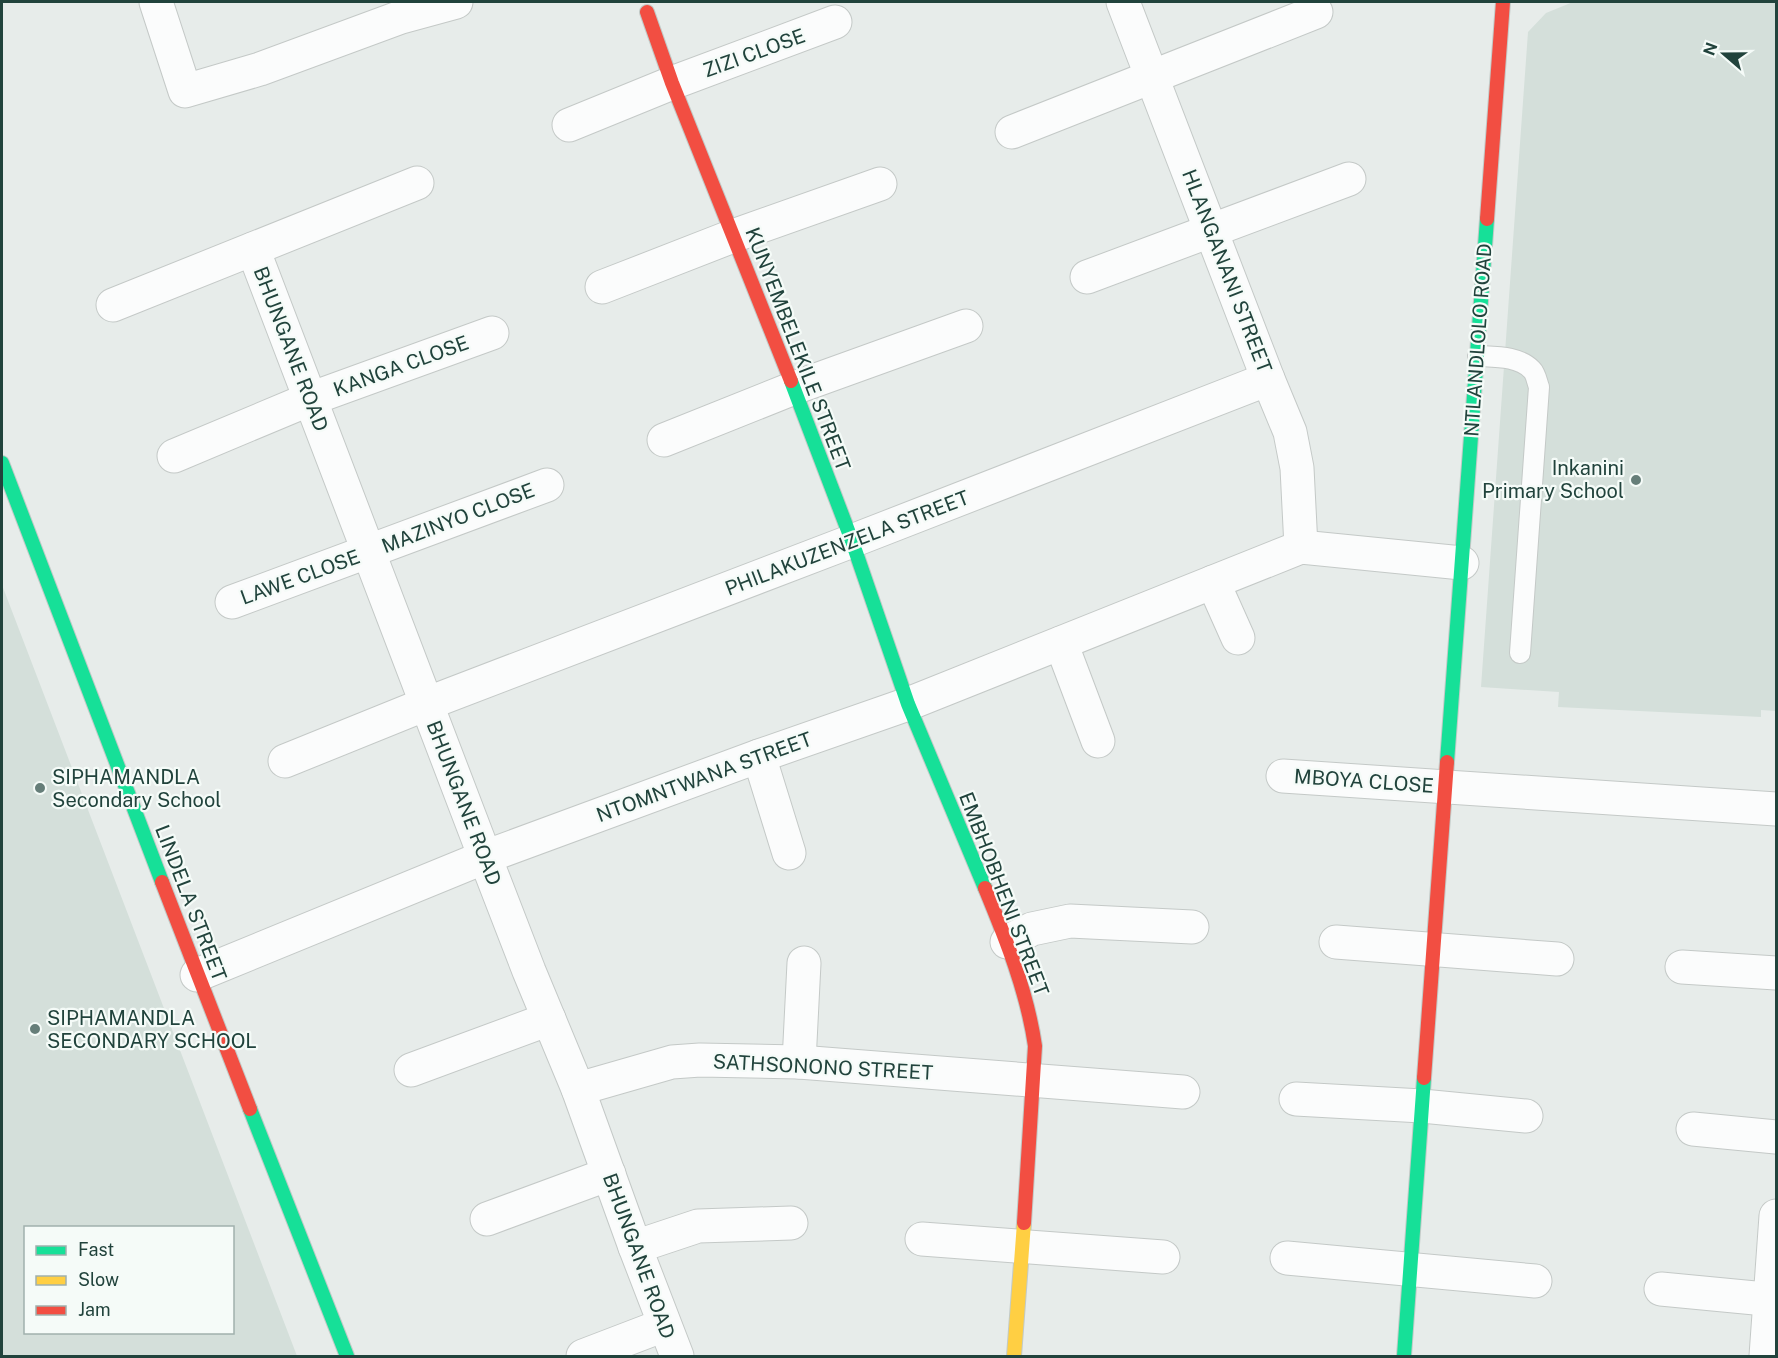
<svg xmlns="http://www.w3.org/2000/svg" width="1778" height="1358" font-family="'Public Sans',sans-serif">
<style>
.built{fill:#d4dfda;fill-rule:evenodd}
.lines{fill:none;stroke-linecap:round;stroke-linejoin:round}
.lane-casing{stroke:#c4c9c7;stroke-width:22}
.street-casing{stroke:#c4c9c7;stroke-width:35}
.fast-casing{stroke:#c2cac7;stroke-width:16}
.slow-casing{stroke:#c2cac7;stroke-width:16}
.jam-casing{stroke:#c2cac7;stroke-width:16}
.lane{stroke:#fbfcfc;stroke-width:20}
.street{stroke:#fbfcfc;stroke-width:33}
.fast{stroke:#16e098;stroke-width:14}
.slow{stroke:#ffcf43;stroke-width:14}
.jam{stroke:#f24e42;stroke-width:14}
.poi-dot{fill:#667e79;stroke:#f5fbf8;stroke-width:2}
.labels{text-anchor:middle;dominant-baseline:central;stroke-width:4.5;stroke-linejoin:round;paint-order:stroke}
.street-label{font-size:20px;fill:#21433c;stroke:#f5fbf8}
.poi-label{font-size:20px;fill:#21433c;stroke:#f5fbf8;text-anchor:start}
</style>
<rect width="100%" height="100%" fill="#e7ecea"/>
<g class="built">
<path d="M 1573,2 L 1776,2 L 1776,711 L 1761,710 L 1761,717 L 1558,707 L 1559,692 L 1481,687 L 1528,32 L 1546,13 Z"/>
<path d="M 2,585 L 297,1356 L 2,1356 ZM 26,1228 L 232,1228 L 232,1332 L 26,1332 Z"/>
</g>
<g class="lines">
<defs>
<path id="lane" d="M 1478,356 C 1495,357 1519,356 1532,370 C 1536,374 1537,382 1539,387 L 1520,653"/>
<g id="street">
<path d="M 156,2 L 185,91 L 260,69 L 401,17 L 456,2"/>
<path d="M 1123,2 L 1268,379 L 1290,432 L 1297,468 L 1301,547"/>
<path d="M 569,125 L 672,83 L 835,22"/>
<path d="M 1012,132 L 1316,12"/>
<path d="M 253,249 L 485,857 L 529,971 L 578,1089 L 635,1247 L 677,1356"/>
<path d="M 1087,277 L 1349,179"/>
<path d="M 602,287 L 733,236 L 880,184"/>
<path d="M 113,305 L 417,183"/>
<path d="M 664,440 L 794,388 L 966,326"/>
<path d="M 174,456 L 310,399 L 492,333"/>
<path d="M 1213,582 L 1238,638"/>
<path d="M 232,602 L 547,485"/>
<path d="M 1061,643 L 1098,741"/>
<path d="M 759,756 L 789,853"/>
<path d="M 285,761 L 426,704 L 852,541 L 1268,379"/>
<path d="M 1283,776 L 1776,809"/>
<path d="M 1007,942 L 1032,929 L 1070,921 L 1192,927"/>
<path d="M 1336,942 L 1557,959"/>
<path d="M 1682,967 L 1776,973"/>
<path d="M 197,975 L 485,857 L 759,756 L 908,704 L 1301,547 L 1462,563"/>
<path d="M 799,1062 L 804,963"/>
<path d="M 411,1070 L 549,1019"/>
<path d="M 578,1089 L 672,1062 L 700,1060 L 799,1062 L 1183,1092"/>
<path d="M 1296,1099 L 1422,1106 L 1526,1116"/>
<path d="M 1693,1129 L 1776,1137"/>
<path d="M 487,1219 L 609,1174"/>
<path d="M 922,1239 L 1163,1257"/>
<path d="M 635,1247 L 698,1226 L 791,1223"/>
<path d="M 1287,1258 L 1535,1281"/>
<path d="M 1661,1289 L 1776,1300"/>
<path d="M 583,1356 L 664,1325"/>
<path d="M 1766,1356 L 1776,1216"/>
</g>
<g id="fast">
<path d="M 791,381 L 852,541 L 908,704 L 985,888"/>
<path d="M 2,463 L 162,882"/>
<path d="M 1447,762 L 1487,219"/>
<path d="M 250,1109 L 347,1356"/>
<path d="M 1404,1356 L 1424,1078"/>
</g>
<path id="slow" d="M 1014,1356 L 1024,1223"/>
<g id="jam">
<path d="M 647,12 L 672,83 L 791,381"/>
<path d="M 1487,219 L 1503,2"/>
<path d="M 162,882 L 250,1109"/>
<path d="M 985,888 C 1006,939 1027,991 1035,1046 L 1024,1223"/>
<path d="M 1424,1078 L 1447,762"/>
</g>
</defs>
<use href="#lane" class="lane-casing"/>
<use href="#street" class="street-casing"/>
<use href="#fast" class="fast-casing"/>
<use href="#slow" class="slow-casing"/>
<use href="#jam" class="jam-casing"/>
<use href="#lane" class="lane"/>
<use href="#street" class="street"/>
<use href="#fast" class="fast"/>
<use href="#slow" class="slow"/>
<use href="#jam" class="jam"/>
</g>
<g class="poi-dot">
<circle cx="1636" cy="480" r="6"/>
<circle cx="40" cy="788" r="6"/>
<circle cx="35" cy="1029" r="6"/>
</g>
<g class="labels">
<g class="street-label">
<text transform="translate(754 53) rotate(-20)">ZIZI CLOSE</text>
<text transform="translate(1227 271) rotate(69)">HLANGANANI STREET</text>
<text transform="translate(1478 340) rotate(-86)">NTLANDLOLO ROAD</text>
<text transform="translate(291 349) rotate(69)">BHUNGANE ROAD</text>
<text transform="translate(798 349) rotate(69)">KUNYEMBELEKILE STREET</text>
<text transform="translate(401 366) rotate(-20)">KANGA CLOSE</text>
<text transform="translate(458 518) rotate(-21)">MAZINYO CLOSE</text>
<text transform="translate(847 543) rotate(-21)">PHILAKUZENZELA STREET</text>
<text transform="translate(300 577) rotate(-20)">LAWE CLOSE</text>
<text transform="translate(704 777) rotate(-20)">NTOMNTWANA STREET</text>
<text transform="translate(1364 781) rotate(4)">MBOYA CLOSE</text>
<text transform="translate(464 803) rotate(69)">BHUNGANE ROAD</text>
<text transform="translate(1004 894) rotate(69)">EMBHOBHENI STREET</text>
<text transform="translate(191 903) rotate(69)">LINDELA STREET</text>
<text transform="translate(823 1067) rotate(3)">SATHSONONO STREET</text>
<text transform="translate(639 1256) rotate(70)">BHUNGANE ROAD</text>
</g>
<g class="poi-label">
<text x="1624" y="468" text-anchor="end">Inkanini<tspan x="1624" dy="23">Primary School</tspan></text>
<text x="52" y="777">SIPHAMANDLA<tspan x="52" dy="23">Secondary School</tspan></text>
<text x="47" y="1018">SIPHAMANDLA<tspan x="47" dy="23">SECONDARY SCHOOL</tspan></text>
</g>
</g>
<rect width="1778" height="1358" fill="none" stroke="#21433c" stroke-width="6"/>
<rect x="24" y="1226" width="210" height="108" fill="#f5fbf8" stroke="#a0b1ad" stroke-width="1.5"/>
<rect x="36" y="1246" width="30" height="9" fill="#16e098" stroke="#a0b1ad" stroke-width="1.5"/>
<text x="78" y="1256" font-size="18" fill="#21433c">Fast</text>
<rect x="36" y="1276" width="30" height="9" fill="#ffcf43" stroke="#a0b1ad" stroke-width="1.5"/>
<text x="78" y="1286" font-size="18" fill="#21433c">Slow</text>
<rect x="36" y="1306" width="30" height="9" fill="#f24e42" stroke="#a0b1ad" stroke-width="1.5"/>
<text x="78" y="1316" font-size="18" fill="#21433c">Jam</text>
<g transform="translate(1724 54) rotate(290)" stroke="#f5fbf8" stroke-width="4.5" paint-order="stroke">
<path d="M0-4.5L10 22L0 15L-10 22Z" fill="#21433c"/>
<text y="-9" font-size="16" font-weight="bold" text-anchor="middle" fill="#21433c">N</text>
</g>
</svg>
